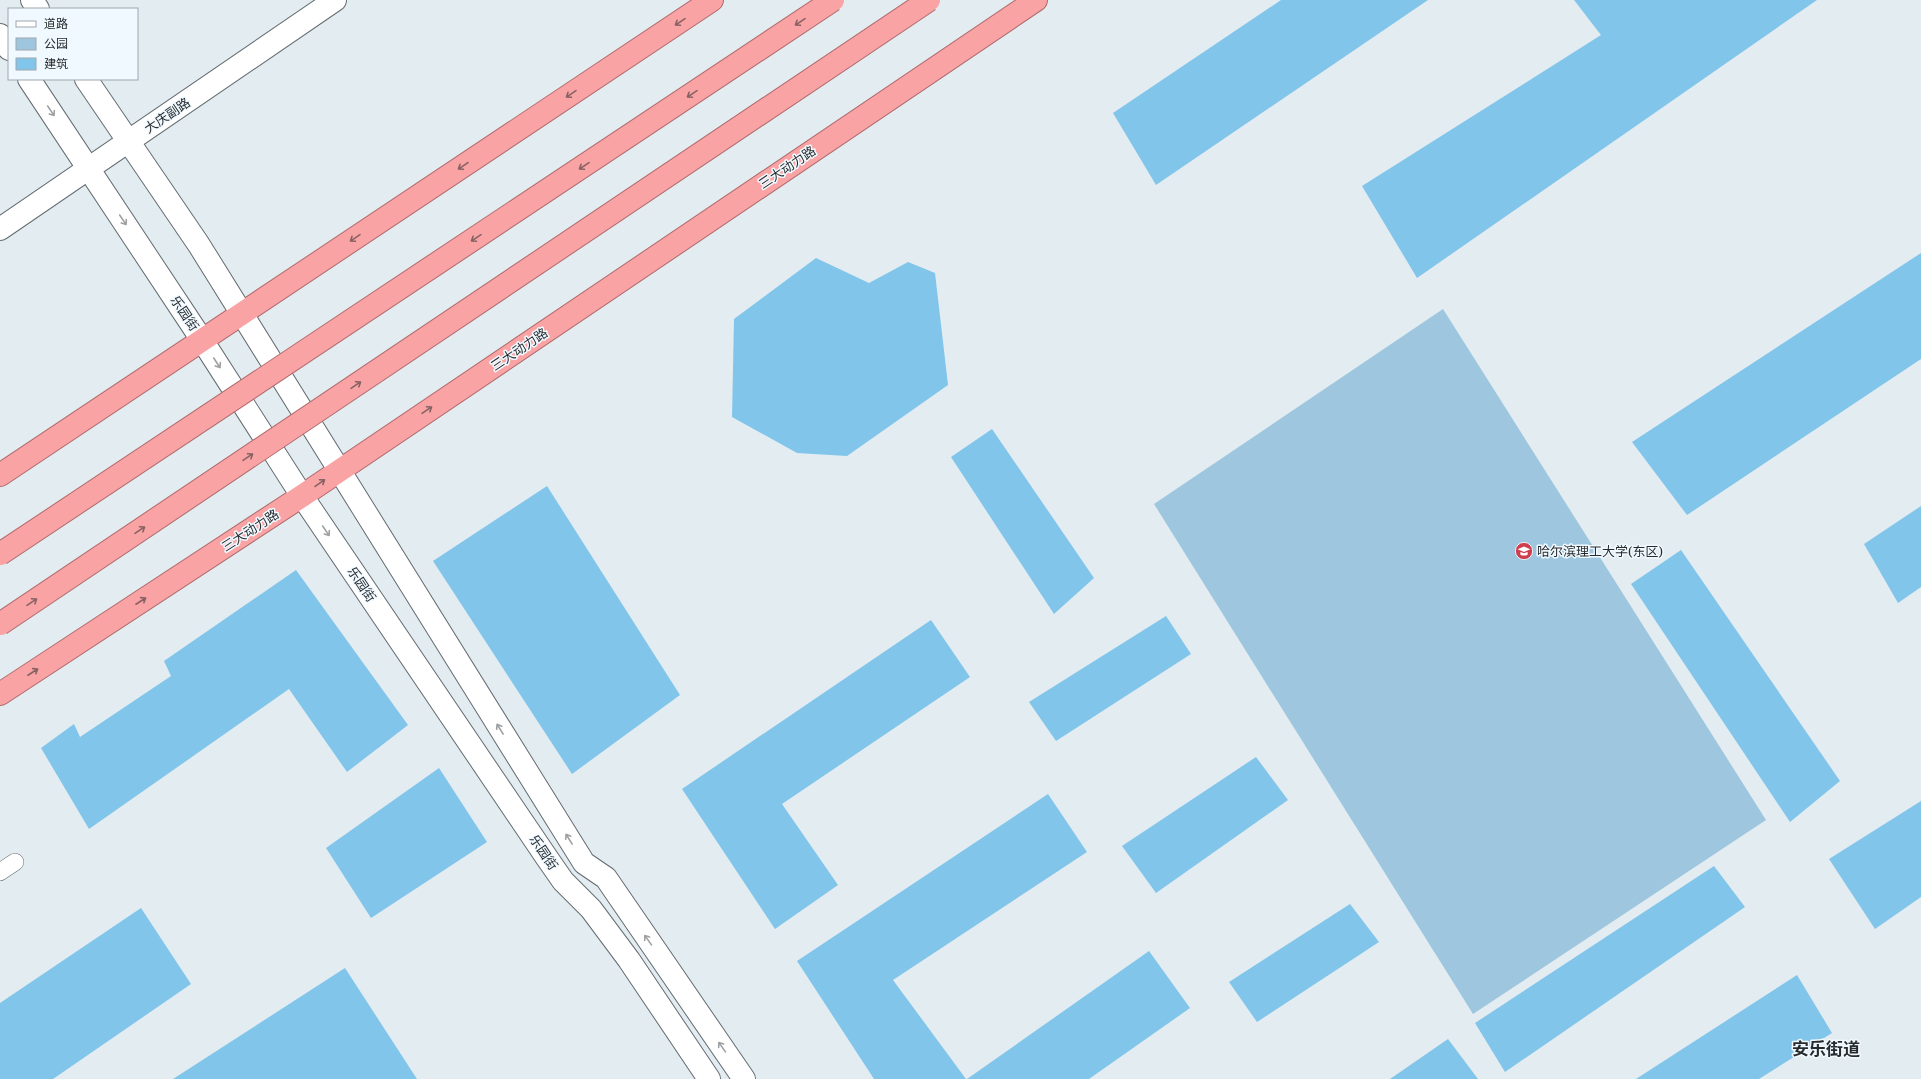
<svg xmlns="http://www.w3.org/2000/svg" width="1921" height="1079" font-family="'Noto Serif','Noto Sans SC',serif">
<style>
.green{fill:#9ec7df}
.building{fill:#81c5eb}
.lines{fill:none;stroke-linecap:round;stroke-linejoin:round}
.service-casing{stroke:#646c71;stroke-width:18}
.tertiary-casing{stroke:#646c71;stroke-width:24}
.secondary-casing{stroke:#646c71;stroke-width:24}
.trunk-casing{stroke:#af6a6c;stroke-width:24}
.service{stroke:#fff;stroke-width:17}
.tertiary{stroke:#fff;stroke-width:22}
.secondary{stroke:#fff;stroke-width:22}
.trunk{stroke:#faa3a4;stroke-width:22}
.trunk-bridge-casing{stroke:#af6a6c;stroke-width:24;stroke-linecap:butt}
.trunk-bridge{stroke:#faa3a4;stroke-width:22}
.oneway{stroke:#866263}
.oneway2{stroke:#9ea0a1}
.labels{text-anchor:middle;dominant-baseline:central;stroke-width:3;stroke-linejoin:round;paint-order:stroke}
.street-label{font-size:13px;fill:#282c2e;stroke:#f0f9ff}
.poi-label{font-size:13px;fill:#282c2e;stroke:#f0f9ff;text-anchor:start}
.district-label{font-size:17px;font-weight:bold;fill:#282c2e;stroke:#f0f9ff}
</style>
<rect width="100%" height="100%" fill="#e3ecf1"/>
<path class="green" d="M 1443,309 L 1766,820 L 1473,1014 L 1154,504 Z"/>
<g class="building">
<path d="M 1281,0 L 1428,0 L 1156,185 L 1113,113 Z"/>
<path d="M 1574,0 L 1817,0 L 1417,278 L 1362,186 L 1601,35 Z"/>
<path d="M 1921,253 L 1921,359 L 1687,515 L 1632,442 Z"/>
<path d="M 816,258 L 869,283 L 908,262 L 935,273 L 948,385 L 847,456 L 797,453 L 732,417 L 734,319 Z"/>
<path d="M 992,429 L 1094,578 L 1054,614 L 951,457 Z"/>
<path d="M 547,486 L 680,695 L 572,774 L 433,561 Z"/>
<path d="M 1921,506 L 1921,587 L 1898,603 L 1864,544 Z"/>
<path d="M 1681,550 L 1840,781 L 1790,822 L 1631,584 Z"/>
<path d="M 296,570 L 408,725 L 347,772 L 289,689 L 89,829 L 41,748 L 74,724 L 80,737 L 171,676 L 164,661 Z"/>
<path d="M 1166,616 L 1191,654 L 1056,741 L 1029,702 Z"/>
<path d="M 931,620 L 970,677 L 782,804 L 838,885 L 775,929 L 682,789 Z"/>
<path d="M 1256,757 L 1288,800 L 1156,893 L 1122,846 Z"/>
<path d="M 439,768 L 487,842 L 371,918 L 326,848 Z"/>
<path d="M 1048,794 L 1087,852 L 893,980 L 966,1079 L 874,1079 L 797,961 Z"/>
<path d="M 1921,801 L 1921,897 L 1875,929 L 1829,859 Z"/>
<path d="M 1714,866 L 1745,907 L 1505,1072 L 1475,1023 Z"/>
<path d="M 1350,904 L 1379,942 L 1257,1022 L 1229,982 Z"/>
<path d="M 141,908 L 191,984 L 53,1079 L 0,1079 L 0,1003 Z"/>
<path d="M 1149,951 L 1190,1008 L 1089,1079 L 967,1079 Z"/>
<path d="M 345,968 L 417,1079 L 173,1079 Z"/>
<path d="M 1797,975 L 1832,1033 L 1759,1079 L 1636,1079 Z"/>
<path d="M 1448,1039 L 1478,1079 L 1390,1079 Z"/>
</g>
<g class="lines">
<defs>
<path id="service" d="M 0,872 L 15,862"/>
<path id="tertiary" d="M 0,229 L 335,0"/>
<g id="secondary">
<path d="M 32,0 L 38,9"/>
<path d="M 0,35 L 9,49"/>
<path d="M 29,79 L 202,340 L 302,496 L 547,858 L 563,881 L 591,909 L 629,960 L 709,1079"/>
<path d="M 86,79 L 199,245 L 584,863 L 606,878 L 744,1079"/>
</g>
<g id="trunk">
<path d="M 0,475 L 712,0"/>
<path d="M 0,694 L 302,496 L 1036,0"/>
</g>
</defs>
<use href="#service" class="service-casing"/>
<use href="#tertiary" class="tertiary-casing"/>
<use href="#secondary" class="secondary-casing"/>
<use href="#trunk" class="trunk-casing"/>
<use href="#service" class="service"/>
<use href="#tertiary" class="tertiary"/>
<use href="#secondary" class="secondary"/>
<use href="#trunk" class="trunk"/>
<defs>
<g id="trunk-bridge">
<path d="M 0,554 L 833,0"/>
<path d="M 0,624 L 929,0"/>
</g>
</defs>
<use href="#trunk-bridge" class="trunk-bridge-casing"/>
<use href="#trunk-bridge" class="trunk-bridge"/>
</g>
<defs><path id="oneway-shaft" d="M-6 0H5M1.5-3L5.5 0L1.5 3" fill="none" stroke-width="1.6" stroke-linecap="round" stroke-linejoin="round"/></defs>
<g class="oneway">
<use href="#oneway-shaft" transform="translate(680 22) rotate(146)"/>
<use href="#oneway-shaft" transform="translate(800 22) rotate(146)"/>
<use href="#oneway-shaft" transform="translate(571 94) rotate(146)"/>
<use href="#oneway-shaft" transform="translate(692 94) rotate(146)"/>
<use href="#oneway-shaft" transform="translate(463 166) rotate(146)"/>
<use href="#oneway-shaft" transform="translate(584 166) rotate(146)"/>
<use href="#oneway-shaft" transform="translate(355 238) rotate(146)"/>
<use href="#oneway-shaft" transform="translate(476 238) rotate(146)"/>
<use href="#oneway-shaft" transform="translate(356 385) rotate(-34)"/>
<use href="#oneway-shaft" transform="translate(427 410) rotate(-34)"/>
<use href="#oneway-shaft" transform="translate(248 457) rotate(-34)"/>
<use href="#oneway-shaft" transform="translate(320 483) rotate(-35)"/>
<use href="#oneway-shaft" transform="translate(140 530) rotate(-34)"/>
<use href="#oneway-shaft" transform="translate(141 601) rotate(-33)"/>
<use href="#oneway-shaft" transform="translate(32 602) rotate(-34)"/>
<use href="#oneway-shaft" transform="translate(33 672) rotate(-33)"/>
</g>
<g class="oneway2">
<use href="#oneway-shaft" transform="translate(51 111) rotate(56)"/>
<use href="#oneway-shaft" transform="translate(123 220) rotate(56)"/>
<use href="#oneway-shaft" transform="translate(217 363) rotate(57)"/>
<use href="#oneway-shaft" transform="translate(326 531) rotate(56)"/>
<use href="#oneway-shaft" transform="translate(500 729) rotate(-122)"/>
<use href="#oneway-shaft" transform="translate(569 839) rotate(-122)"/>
<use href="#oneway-shaft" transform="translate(648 940) rotate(-125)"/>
<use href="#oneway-shaft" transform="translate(722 1047) rotate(-125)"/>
</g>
<defs>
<symbol id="university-disc" viewBox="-11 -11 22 22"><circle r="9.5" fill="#ce3e4d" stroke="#f0f9ff"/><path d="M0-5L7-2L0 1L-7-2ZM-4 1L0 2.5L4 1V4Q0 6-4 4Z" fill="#fff"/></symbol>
</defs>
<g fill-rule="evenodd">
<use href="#university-disc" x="1514" y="541" width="20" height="20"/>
</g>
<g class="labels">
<g class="street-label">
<text transform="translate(167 115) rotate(-34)">大庆副路</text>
<text transform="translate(787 167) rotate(-34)">三大动力路</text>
<text transform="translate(185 313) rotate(56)">乐园街</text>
<text transform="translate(519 349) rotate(-34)">三大动力路</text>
<text transform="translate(250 530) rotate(-33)">三大动力路</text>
<text transform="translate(362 584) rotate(56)">乐园街</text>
<text transform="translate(544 852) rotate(56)">乐园街</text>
</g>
<g class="poi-label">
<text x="1537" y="551">哈尔滨理工大学(东区)</text>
</g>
<g class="district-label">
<text x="1826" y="1048">安乐街道</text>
</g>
</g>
<rect x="8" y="8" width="130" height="72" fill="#f0f9ff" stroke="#a0a7ab"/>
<rect x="16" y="21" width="20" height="6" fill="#ffffff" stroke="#a0a7ab"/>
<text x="44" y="28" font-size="12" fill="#282c2e">道路</text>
<rect x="16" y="38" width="20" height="12" fill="#9ec7df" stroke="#a0a7ab"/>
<text x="44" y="48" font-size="12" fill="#282c2e">公园</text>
<rect x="16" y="58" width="20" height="12" fill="#81c5eb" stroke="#a0a7ab"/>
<text x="44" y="68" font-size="12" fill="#282c2e">建筑</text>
</svg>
